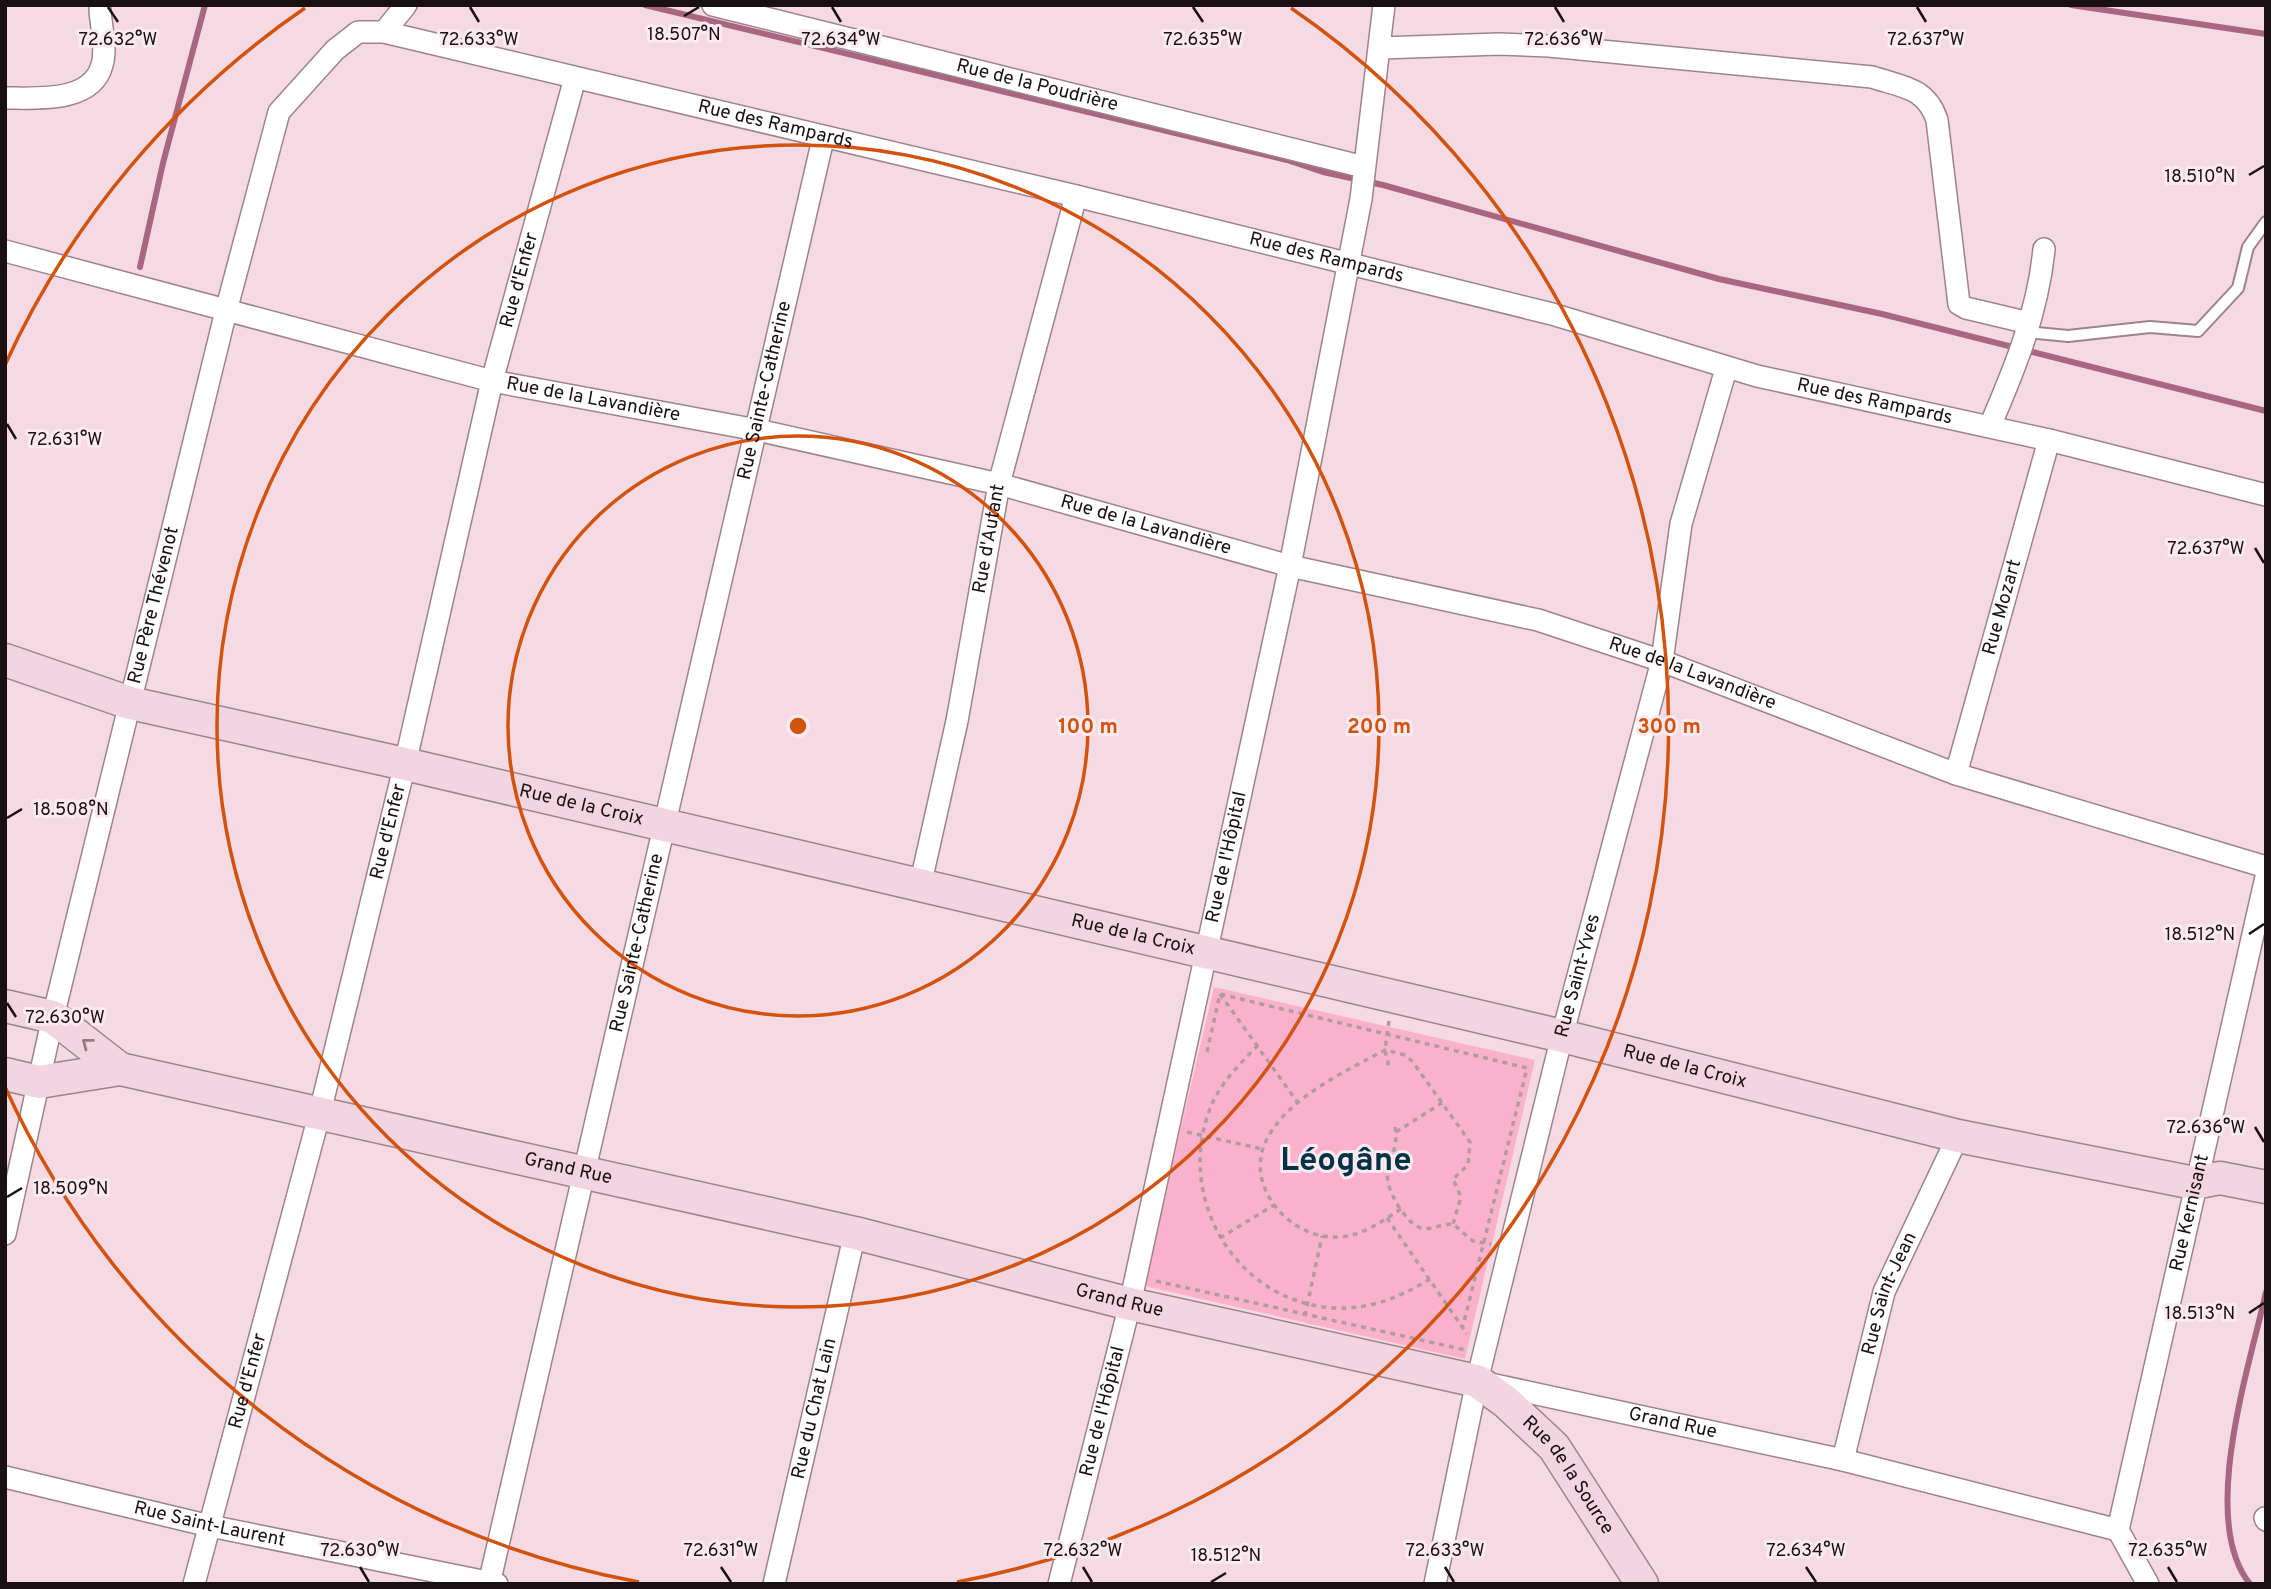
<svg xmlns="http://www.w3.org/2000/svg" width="2271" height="1589" font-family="Overpass,sans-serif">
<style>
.green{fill:#fab2cc}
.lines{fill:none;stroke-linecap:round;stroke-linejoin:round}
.stream{stroke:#a96680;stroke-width:6}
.lane-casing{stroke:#9d838c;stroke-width:14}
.street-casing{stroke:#9d838c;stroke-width:24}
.secondary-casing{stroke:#9d838c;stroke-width:35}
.path{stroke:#b19ba2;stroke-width:3.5;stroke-dasharray:5 5;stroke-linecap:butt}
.lane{stroke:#fff;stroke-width:10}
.street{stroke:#fff;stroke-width:21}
.secondary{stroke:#f3d4e1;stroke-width:32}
.oneway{stroke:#917c84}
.ticks{fill:none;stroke:#191013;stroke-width:2.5}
.ring{fill:none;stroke:#d3520d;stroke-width:3.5}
.labels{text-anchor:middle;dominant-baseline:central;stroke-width:6;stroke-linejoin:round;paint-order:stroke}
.street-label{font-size:19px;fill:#191013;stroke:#fbeaf0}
.town-label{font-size:33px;font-weight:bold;fill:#013246;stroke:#fbeaf0}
.ticks-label{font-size:18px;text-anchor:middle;fill:#191013;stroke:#fbeaf0;stroke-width:6;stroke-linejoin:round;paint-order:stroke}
.centre{fill:#d3520d;stroke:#fbeaf0;stroke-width:3.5}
.ring-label{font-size:21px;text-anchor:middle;font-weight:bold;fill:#d3520d;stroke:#fbeaf0;stroke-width:6;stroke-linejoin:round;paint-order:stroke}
</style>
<rect width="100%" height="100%" fill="#f6dae3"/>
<path class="green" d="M 1214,987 L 1535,1060 L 1465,1359 L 1144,1286 Z"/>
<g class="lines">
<g class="stream">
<path d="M 645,5 L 1287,160 L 1323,172 L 1383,185 L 1719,279 L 1882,314 L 2266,411"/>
<path d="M 2071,5 L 2266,34"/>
<path d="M 140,267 L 163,163 L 205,5"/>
<path d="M 2250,1584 C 2198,1520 2250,1365 2266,1292"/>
</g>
<defs>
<path id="lane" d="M 2027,332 L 2068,336 L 2150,327 L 2198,331 L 2238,288 L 2248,247 L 2266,222"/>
<g id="street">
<path id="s1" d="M 713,5 L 1364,167"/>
<path d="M 384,32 L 406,5"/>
<path d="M 1380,48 L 1499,44 L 1549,46 L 1872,77 C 1902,87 1926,87 1937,120 L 1959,304 L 1966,308 L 2029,323"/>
<path d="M 5,98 C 37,98 92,103 102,65 C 107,49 101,27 100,10"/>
<path id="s2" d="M 5,251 L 492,381 L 757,430 L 999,484 L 1290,566 L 1538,620 L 1662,661 L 1956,774 L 2266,867"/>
<path d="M 1990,426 C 2015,368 2038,312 2044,249"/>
<path id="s3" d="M 1956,774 L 2049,440"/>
<path id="s4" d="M 920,886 L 957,721 L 999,484 L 1076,196"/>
<path id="s5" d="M 5,1234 L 53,1017 L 226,311 L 279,112 L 335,50 L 358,32 L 384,32 L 1076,196 L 1552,314 L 1757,376 L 2049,440 L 2266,495"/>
<path id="s6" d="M 1486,1383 L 1843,1460 L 2118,1530"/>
<path id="s7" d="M 1843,1460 L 1884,1292 L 1958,1136"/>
<path id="s8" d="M 5,1477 L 210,1526 L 497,1584"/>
<path d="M 2265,1518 L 2266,1520"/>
<path id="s9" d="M 194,1584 L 320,1112 L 405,764 L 492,381 L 575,78"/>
<path id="s10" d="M 489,1584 L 823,139"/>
<path id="s11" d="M 774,1584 L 855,1233"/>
<path id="s12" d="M 1059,1584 L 1130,1304 L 1290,566 L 1361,199 L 1384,5"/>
<path id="s13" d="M 1435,1584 L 1477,1381 L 1562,1036 L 1662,661 L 1681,524 L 1726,369"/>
<path id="s14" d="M 2148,1584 L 2118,1530 L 2266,877"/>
</g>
<g id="secondary">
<path id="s15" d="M 5,660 L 130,703 L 405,764 L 1562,1036 L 1958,1136 L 2194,1183 L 2220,1178 L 2266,1187"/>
<path d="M 5,1006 L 53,1017 L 120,1069"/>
<path id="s16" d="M 5,1074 L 39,1082 L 120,1069 L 855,1233 L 1130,1304 L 1477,1381 L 1506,1402 L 1554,1447 L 1642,1584"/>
</g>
</defs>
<use href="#lane" class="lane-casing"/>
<use href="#street" class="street-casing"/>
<use href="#secondary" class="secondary-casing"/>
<g class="path">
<path d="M 1220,994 L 1298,1103"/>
<path d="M 1389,1021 L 1385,1050 L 1389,1067"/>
<path d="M 1258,1045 C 1241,1063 1222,1081 1212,1104 C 1173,1194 1234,1302 1334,1308 C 1370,1310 1400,1297 1430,1279"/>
<path d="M 1207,1052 L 1220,994 L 1527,1068 L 1463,1326"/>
<path d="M 1395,1127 C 1401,1163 1371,1165 1401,1210 C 1407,1218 1412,1225 1421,1228 C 1432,1231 1442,1223 1453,1224 L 1473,1241 L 1491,1244"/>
<path d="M 1187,1132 L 1262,1149"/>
<path d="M 1396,1132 L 1442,1103"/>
<path d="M 1401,1209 C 1381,1222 1362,1236 1338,1237 C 1291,1240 1242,1186 1267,1139 C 1289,1097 1344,1072 1385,1050 L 1405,1055 L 1412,1061 L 1470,1142 L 1468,1165 L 1453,1179 L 1461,1197 L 1453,1224"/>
<path d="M 1387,1218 L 1467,1334"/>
<path d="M 1220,1238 L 1274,1205"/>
<path d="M 1156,1281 L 1466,1350"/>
<path d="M 1305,1316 L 1322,1236"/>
</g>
<use href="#lane" class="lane"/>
<use href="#street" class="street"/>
<use href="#secondary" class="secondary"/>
</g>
<defs><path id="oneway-chevron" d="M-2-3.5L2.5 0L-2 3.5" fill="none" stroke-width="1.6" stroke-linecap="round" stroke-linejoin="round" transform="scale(1.75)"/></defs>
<use class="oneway" href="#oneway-chevron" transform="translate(87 1043) rotate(-142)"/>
<path class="ticks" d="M 108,7 L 118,22M 470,7 L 479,22M 832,7 L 841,22M 1193,7 L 1203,22M 1555,7 L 1564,22M 1917,7 L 1926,22M 684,16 L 699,7M 2249,175 L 2264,166M 7,424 L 16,439M 2255,548 L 2264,563M 7,818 L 22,809M 2249,934 L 2264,924M 7,1003 L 16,1017M 2255,1127 L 2264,1142M 7,1197 L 22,1188M 2249,1313 L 2264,1303M 360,1567 L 369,1582M 721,1567 L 731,1582M 1083,1567 L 1092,1582M 1445,1567 L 1454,1582M 1806,1567 L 1816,1582M 2168,1567 L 2177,1582M 1211,1582 L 1226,1573"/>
<g class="ring">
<circle cx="798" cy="726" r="290"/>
<circle cx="798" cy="726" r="581"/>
<path d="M639 1582A871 871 0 0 1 5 1087M5 365A871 871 0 0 1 305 8M1291 8A871 871 0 0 1 957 1582"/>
</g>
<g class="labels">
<g class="street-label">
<text stroke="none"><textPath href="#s1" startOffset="334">Rue de la Poudrière</textPath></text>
<text stroke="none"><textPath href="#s5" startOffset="1696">Rue des Rampards</textPath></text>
<text stroke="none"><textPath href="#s5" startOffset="2263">Rue des Rampards</textPath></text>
<text stroke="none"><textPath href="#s9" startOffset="1344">Rue d'Enfer</textPath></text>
<text stroke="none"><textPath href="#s10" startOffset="1225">Rue Sainte-Catherine</textPath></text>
<text stroke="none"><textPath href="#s2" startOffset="607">Rue de la Lavandière</textPath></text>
<text stroke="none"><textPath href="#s5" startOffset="2830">Rue des Rampards</textPath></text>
<text stroke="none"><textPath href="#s2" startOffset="1174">Rue de la Lavandière</textPath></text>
<text stroke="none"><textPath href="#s4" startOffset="354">Rue d'Autant</textPath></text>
<text stroke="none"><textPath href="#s5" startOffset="646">Rue Père Thévenot</textPath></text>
<text stroke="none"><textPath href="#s3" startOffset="173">Rue Mozart</textPath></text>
<text stroke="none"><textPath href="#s2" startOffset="1741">Rue de la Lavandière</textPath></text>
<text stroke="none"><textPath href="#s15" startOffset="595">Rue de la Croix</textPath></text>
<text stroke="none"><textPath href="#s9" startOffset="777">Rue d'Enfer</textPath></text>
<text stroke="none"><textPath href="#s12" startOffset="746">Rue de l'Hôpital</textPath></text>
<text stroke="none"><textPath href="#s15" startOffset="1162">Rue de la Croix</textPath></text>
<text stroke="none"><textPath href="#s10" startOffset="658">Rue Sainte-Catherine</textPath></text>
<text stroke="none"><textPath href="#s13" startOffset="625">Rue Saint-Yves</textPath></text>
<text stroke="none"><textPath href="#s15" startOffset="1729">Rue de la Croix</textPath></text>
<text stroke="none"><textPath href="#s16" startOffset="576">Grand Rue</textPath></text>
<text stroke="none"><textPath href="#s14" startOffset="387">Rue Kernisant</textPath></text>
<text stroke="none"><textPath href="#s7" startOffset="173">Rue Saint-Jean</textPath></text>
<text stroke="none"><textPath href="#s16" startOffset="1143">Grand Rue</textPath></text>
<text stroke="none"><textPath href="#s9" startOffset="210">Rue d'Enfer</textPath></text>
<text stroke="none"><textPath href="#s11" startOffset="180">Rue du Chat Lain</textPath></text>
<text stroke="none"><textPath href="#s12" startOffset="178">Rue de l'Hôpital</textPath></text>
<text stroke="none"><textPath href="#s6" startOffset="191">Grand Rue</textPath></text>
<text stroke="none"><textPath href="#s16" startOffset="1642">Rue de la Source</textPath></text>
<text stroke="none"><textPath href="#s8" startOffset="210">Rue Saint-Laurent</textPath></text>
</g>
<g class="town-label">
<text x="1346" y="1162">Léogâne</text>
</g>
</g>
<g class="ticks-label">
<text x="684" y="40">18.507°N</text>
<text x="118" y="45">72.632°W</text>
<text x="479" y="45">72.633°W</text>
<text x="841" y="45">72.634°W</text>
<text x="1203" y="45">72.635°W</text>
<text x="1564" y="45">72.636°W</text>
<text x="1926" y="45">72.637°W</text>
<text x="2200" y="182">18.510°N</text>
<text x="65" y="445">72.631°W</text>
<text x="2206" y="554">72.637°W</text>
<text x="71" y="815">18.508°N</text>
<text x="2200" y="940">18.512°N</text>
<text x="65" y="1023">72.630°W</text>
<text x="2206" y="1133">72.636°W</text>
<text x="71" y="1194">18.509°N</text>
<text x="2200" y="1319">18.513°N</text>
<text x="360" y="1556">72.630°W</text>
<text x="721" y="1556">72.631°W</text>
<text x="1083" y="1556">72.632°W</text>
<text x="1445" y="1556">72.633°W</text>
<text x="1806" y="1556">72.634°W</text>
<text x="2168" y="1556">72.635°W</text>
<text x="1226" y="1561">18.512°N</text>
</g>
<circle cx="798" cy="726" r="10" class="centre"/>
<g class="ring-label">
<text x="1088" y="733">100 m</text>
<text x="1379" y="733">200 m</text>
<text x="1669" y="733">300 m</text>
</g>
<rect width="2271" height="1589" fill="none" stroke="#191013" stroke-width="14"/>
</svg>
